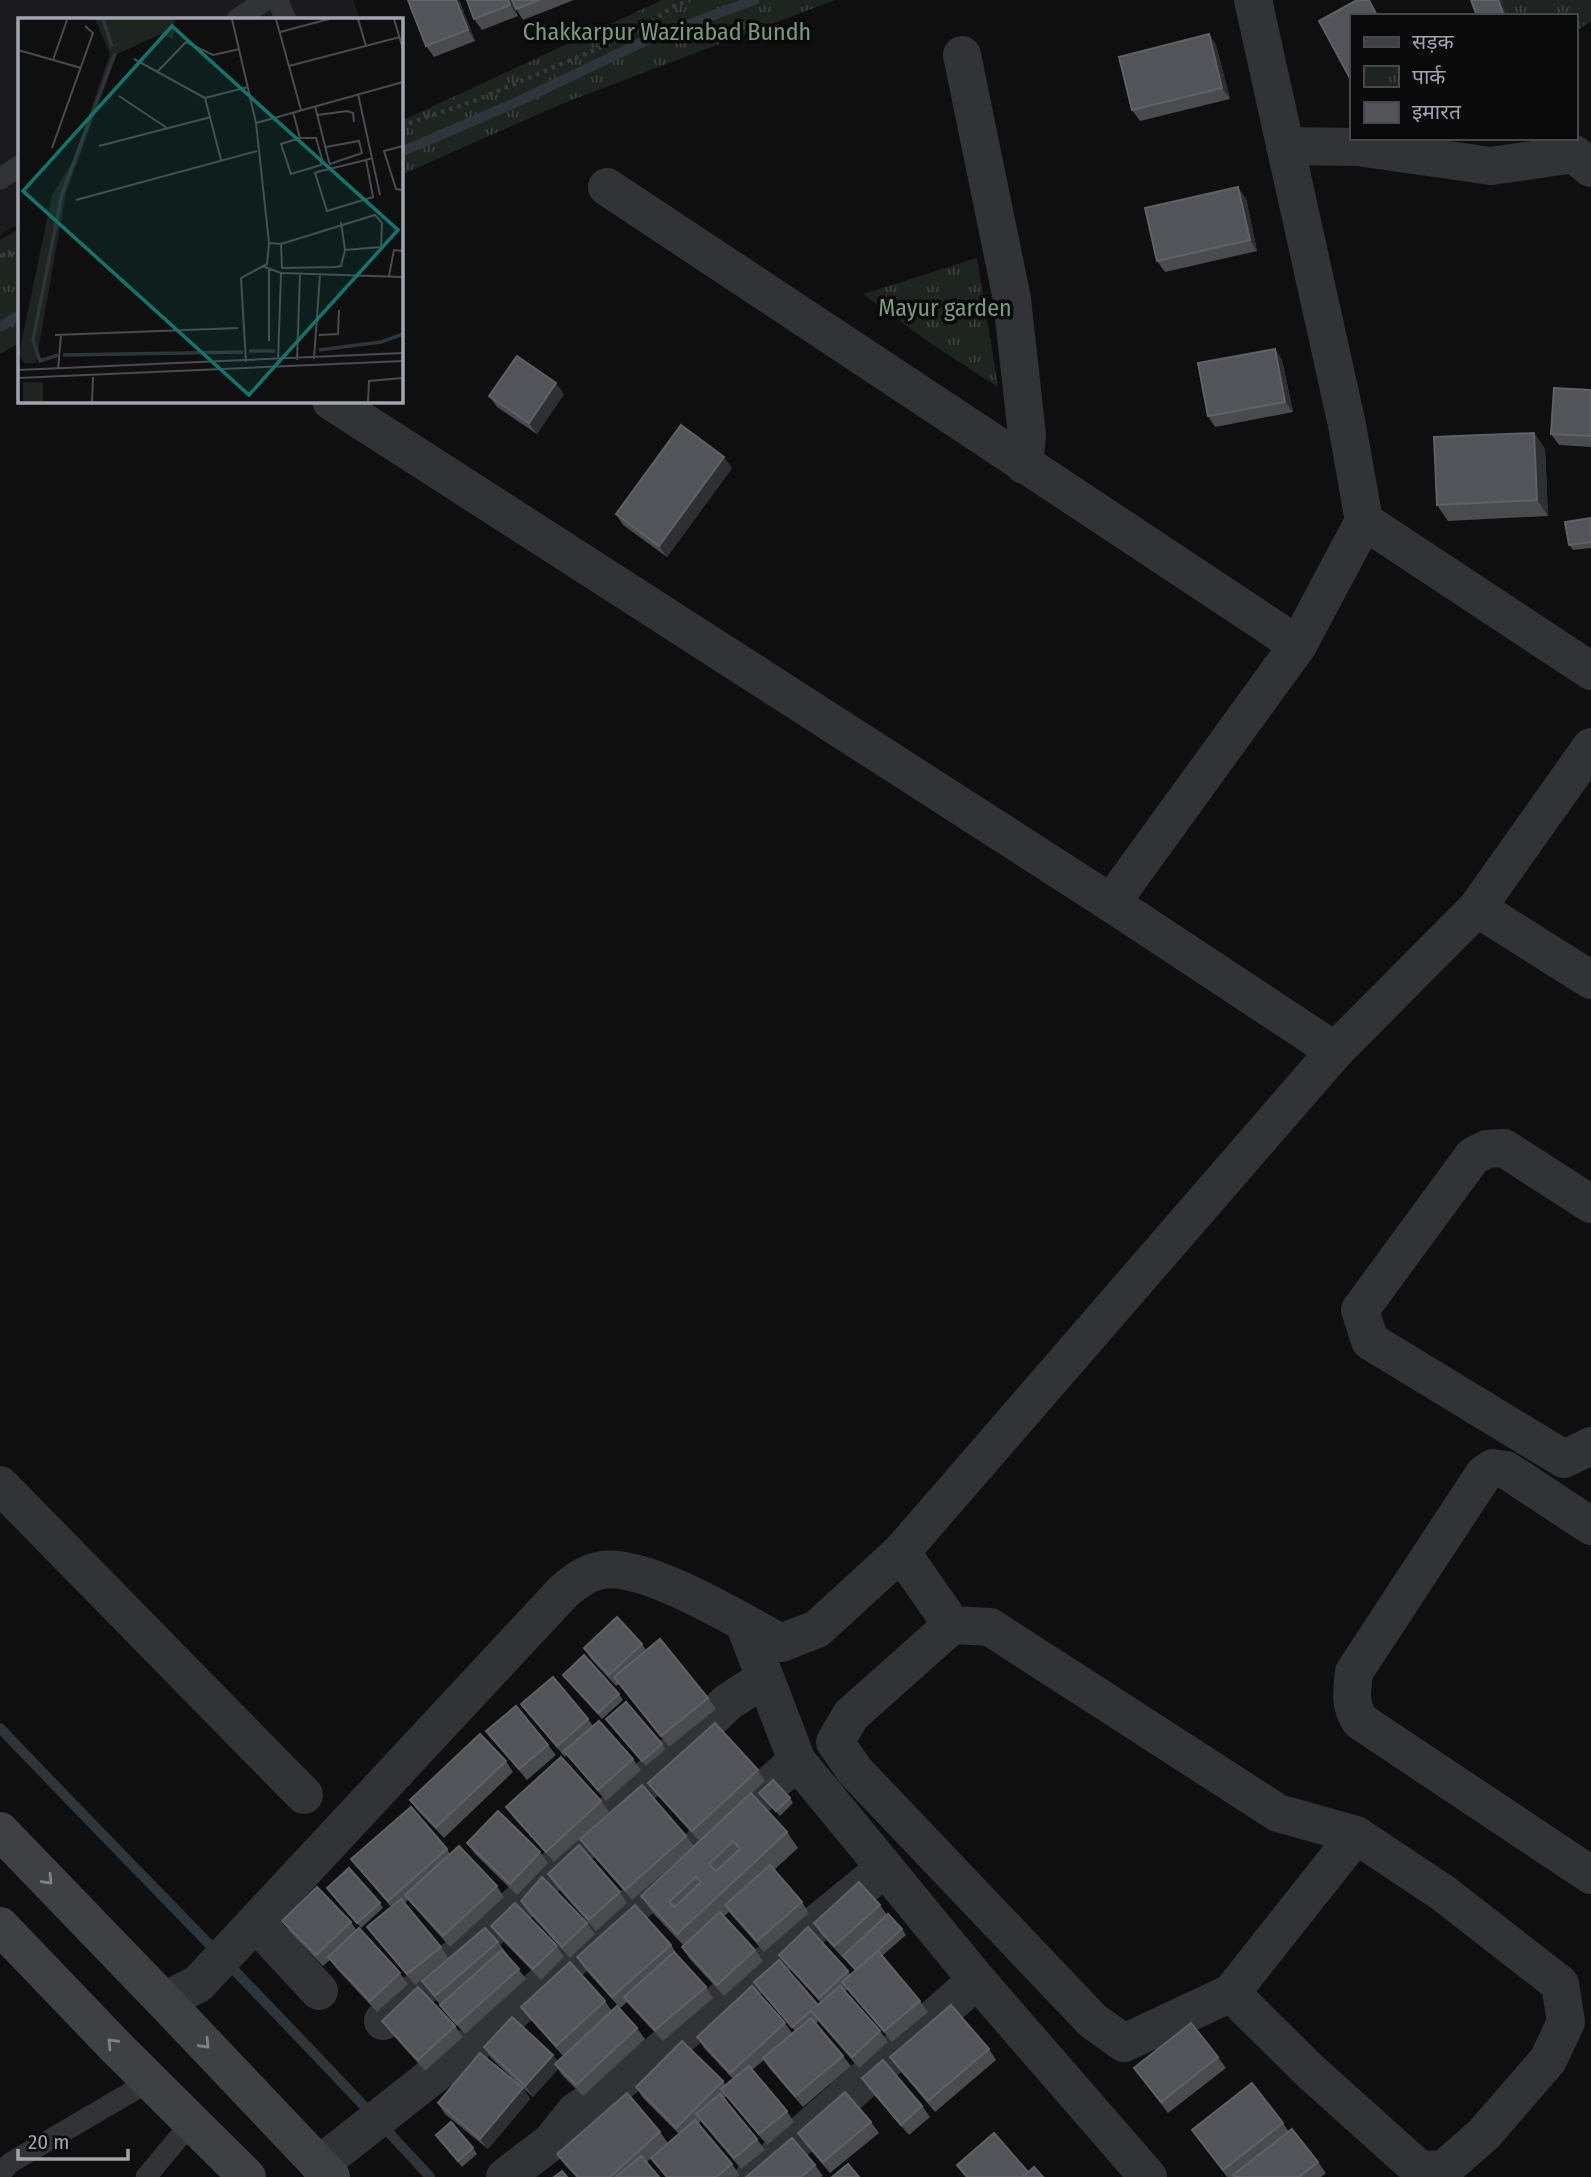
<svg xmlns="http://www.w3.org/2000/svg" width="1591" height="2177" font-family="'Fira Sans Condensed','Noto Sans Devanagari',sans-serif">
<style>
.built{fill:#1b1b1d}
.park{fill:url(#park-tufts)}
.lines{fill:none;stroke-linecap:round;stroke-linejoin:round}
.stream{stroke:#2e353b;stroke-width:10}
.path{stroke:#393a3d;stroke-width:4.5;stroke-dasharray:3.5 5;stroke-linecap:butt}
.lane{stroke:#323337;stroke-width:21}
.street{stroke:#323337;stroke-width:38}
.secondary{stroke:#3f4044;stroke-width:38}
.wall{fill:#4a4b4f}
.shaded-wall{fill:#2e2f32}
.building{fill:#53545a;stroke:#606167;stroke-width:2;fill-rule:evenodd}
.oneway{stroke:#7f828a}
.labels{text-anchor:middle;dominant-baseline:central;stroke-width:7;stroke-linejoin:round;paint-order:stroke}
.park-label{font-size:24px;fill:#7a997e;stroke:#0a0a0b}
.inset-river{fill:none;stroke:#2e353b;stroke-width:3.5}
.inset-road{fill:none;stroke:#4a4b50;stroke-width:2}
.view{fill:#0f766e;fill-opacity:0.15;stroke:#0f766e;stroke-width:3.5}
.inset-edge{fill:none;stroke:#a2a5af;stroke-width:3.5}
</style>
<defs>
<pattern id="park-tufts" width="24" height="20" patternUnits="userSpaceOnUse" patternTransform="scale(1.75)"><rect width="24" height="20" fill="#1e241f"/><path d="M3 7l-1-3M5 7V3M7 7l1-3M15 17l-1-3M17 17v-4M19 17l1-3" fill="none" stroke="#3c413d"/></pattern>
</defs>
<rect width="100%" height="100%" fill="#0f0f10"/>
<path class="built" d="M 0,0 L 353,0 L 360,19 L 19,19 L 19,224 L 0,235 Z"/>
<g class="park">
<path d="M 662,0 L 835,0 L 564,103 L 401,175 L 401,121 Z"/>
<path d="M 1502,0 L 1591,0 L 1591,21 L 1575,32 L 1575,16 L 1507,16 Z"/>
<path d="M 19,229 L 19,343 L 0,354 L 0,240 Z"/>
<path d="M 977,258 L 998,387 L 930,343 L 863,294 Z"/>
</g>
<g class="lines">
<g class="stream">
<path d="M 401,152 L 517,102 L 647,40 L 754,0"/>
<path d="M 0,327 L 19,315"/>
<path d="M 0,1728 C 143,1878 290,2024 430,2177"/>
</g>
<g class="path">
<path d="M 401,126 L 474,101 L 637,32 L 672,7 L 690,0"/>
<path d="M 0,256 L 19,252"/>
</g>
<g class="lane">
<path d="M 277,0 L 286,19"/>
<path d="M 237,19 L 266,0"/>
<path d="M 0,179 L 19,166"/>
<path d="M 0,2174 L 10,2163 L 150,2081"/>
<path d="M 146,2177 L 192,2122"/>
</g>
<g class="street">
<path d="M 962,55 L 1012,299 L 1027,435 L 1024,465"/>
<path d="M 1285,146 L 1357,147 L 1491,166 L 1574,154 L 1591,168"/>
<path d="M 607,187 L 1298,645"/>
<path d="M 331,401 L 1111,903 L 1335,1051"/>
<path d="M 1364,521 L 1591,671"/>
<path d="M 1111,903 L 1298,645 L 1364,521 L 1347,425 L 1253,0"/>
<path d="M 1477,908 L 1591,980"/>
<path d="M 1591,1204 L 1504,1148 L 1487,1149 L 1473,1156 L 1360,1310 L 1370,1341 L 1564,1459 L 1591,1446"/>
<path d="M 0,1485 L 304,1795"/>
<path d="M 1591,1526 L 1506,1470 L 1493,1468 L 1484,1474 L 1354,1672 C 1352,1692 1349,1704 1360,1721 L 1591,1875"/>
<path d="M 901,1552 L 952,1625 L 990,1627 L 1278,1813 L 1356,1835 L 1443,1893 L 1560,1984 L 1566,2022 L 1548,2060 L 1484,2134 L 1443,2170 L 1419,2169 L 1311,2072 L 1231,1993 L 1124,2043 L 1093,2021 L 855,1771 L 835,1742 L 851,1715 L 952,1625"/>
<path d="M 744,1623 L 797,1761 L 977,1980 L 1148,2177"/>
<path d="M 256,1923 L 319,1991"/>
<path d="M 1231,1993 L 1356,1835"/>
<path d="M 164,2001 L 198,1984 L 564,1591 C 576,1581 586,1573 602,1570 C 646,1563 740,1621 781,1643 L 817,1629 L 901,1552 L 1335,1051 L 1477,908 L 1591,747"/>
<path d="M 383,2021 L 515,1907 L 728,1702 L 765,1678"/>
<path d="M 319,2165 L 495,2027 L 797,1761"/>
<path d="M 505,2177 L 551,2142 L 575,2112 L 641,2067 L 885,1868"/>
<path d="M 754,2177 L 977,1980"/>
</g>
<g class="secondary">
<path d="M 0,1831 L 164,2001 L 331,2177"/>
<path d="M 0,1926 L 118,2049 L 247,2177"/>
</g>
</g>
<g class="wall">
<path d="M 408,0 L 459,0 L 475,41 L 434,57 L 426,46 Z"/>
<path d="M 511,0 L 518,16 L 482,30 L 474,19 Z"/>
<path d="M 512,0 L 574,0 L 523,20 L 516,9 Z"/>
<path d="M 1209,34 L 1216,45 L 1230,99 L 1140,121 L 1132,110 Z"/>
<path d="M 1246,198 L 1257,251 L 1165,272 L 1157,261 Z"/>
<path d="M 1275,349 L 1282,360 L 1293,412 L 1215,427 L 1208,416 Z"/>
<path d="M 1591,390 L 1591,447 L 1559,445 L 1551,434 Z"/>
<path d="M 564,394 L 537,434 L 497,407 L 489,396 Z"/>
<path d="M 1534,433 L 1545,449 L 1548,516 L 1448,521 L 1437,505 Z"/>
<path d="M 732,468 L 667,557 L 623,525 L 616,514 Z"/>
<path d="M 1591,518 L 1591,548 L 1573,550 L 1569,545 Z"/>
<path d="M 642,1644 L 646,1650 L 708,1698 L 716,1709 L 669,1747 L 619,1684 L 616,1686 L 591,1659 L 584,1648 Z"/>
<path d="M 563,1675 L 619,1694 L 623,1700 L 602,1719 Z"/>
<path d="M 521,1704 L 588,1719 L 593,1726 L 633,1759 L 641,1770 L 606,1801 L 567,1755 L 565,1757 L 529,1715 Z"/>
<path d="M 606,1719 L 662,1744 L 666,1749 L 646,1766 Z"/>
<path d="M 486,1731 L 548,1745 L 556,1755 L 527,1780 L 494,1741 Z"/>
<path d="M 506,1761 L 513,1772 L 444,1838 L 418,1811 L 410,1800 Z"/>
<path d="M 758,1770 L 765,1781 L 751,1794 L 787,1832 L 798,1848 L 774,1870 L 802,1902 L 809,1913 L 764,1952 L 729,1912 L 724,1916 L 755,1950 L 763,1961 L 724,1996 L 689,1958 L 682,1947 L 683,1945 L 652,1912 L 641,1896 L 689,1851 L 632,1900 L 588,1850 L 580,1839 L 686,1836 L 694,1846 L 699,1841 L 656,1794 L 648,1783 Z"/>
<path d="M 759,1793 L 790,1798 L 793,1803 L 780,1816 Z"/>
<path d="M 601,1801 L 609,1812 L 554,1862 L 514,1818 L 506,1807 Z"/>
<path d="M 467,1843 L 540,1852 L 548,1863 L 517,1895 L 475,1854 Z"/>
<path d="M 447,1849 L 450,1854 L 497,1886 L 504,1897 L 450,1947 L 408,1900 L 405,1903 L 441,1947 L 448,1958 L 415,1985 L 375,1938 L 367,1927 L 391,1907 L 359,1869 L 351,1859 Z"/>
<path d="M 548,1874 L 620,1892 L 627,1903 L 596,1931 L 555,1885 Z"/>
<path d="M 327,1888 L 380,1903 L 383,1908 L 361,1928 Z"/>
<path d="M 521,1901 L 587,1923 L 595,1934 L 570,1958 L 528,1912 Z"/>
<path d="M 880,1905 L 887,1915 L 902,1929 L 906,1935 L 882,1956 L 920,2001 L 928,2012 L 892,2042 L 847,1989 L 845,1992 L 880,2031 L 888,2042 L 859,2068 L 818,2021 L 816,2024 L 843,2056 L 851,2066 L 803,2107 L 770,2069 L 764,2060 L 752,2070 L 787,2111 L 794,2122 L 767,2145 L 726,2096 L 724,2099 L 757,2139 L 765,2150 L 741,2169 L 701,2121 L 698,2124 L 732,2164 L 740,2175 L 737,2177 L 666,2177 L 651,2158 L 647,2162 L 659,2177 L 576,2177 L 565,2165 L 557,2154 L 660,2132 L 668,2143 L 679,2134 L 643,2098 L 636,2087 L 723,2081 L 726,2086 L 733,2079 L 704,2048 L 697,2037 L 785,2023 L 792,2033 L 795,2031 L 761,1993 L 754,1982 L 818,2005 L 821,2003 L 787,1966 L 779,1955 L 848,1971 L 851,1975 L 856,1971 L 843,1956 L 842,1957 L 821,1934 L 814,1923 Z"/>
<path d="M 282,1921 L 351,1922 L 357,1931 L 400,1973 L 408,1984 L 377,2012 L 336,1968 L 330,1960 L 323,1966 L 290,1932 Z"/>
<path d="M 491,1926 L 557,1946 L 564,1957 L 541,1980 L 499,1937 Z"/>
<path d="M 498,1942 L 526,1979 L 465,2034 L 448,2016 L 422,1981 Z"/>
<path d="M 671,1945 L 678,1956 L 706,1987 L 713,1998 L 663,2041 L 632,2008 L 627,2002 L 620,2008 L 584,1968 L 577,1957 Z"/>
<path d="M 605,2001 L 612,2011 L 637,2028 L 645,2039 L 583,2096 L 562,2075 L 558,2069 L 533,2097 L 491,2058 L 484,2047 L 553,2055 L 558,2062 L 563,2056 L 529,2018 L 521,2007 Z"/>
<path d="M 382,2021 L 455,2026 L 463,2037 L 425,2071 L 390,2032 Z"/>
<path d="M 989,2049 L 996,2060 L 935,2112 L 898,2068 L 890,2057 Z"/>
<path d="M 1218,2057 L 1226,2068 L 1168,2113 L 1134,2068 Z"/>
<path d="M 862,2078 L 922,2106 L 930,2117 L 909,2135 L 869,2089 Z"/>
<path d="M 523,2088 L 530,2099 L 488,2149 L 445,2114 L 438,2103 Z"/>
<path d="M 871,2122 L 879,2133 L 830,2173 L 805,2144 L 798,2133 Z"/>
<path d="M 1283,2123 L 1289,2132 L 1318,2162 L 1326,2173 L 1321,2177 L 1227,2177 L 1192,2130 Z"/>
<path d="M 436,2135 L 473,2148 L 477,2154 L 462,2167 Z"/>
<path d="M 815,2165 L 823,2176 L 821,2177 L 746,2177 Z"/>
</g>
<g class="shaded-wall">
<path d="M 456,0 L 459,0 L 475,41 L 468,30 Z"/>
<path d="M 508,0 L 511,0 L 518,16 L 510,5 Z"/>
<path d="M 1498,0 L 1502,0 L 1507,16 L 1504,16 Z"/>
<path d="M 1209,34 L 1216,45 L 1230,99 L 1222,88 Z"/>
<path d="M 1238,187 L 1246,198 L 1257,251 L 1250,240 Z"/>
<path d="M 1275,349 L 1282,360 L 1293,412 L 1285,402 Z"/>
<path d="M 556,383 L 564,394 L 537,434 L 529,423 Z"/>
<path d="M 1534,433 L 1545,449 L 1548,516 L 1537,500 Z"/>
<path d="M 724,457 L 732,468 L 667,557 L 659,546 Z"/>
<path d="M 553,2055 L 561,2066 L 555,2064 L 558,2069 L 533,2097 L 525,2086 Z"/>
<path d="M 523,2088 L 530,2099 L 488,2149 L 480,2139 Z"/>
</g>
<g class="building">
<path d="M 408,0 L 456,0 L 468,30 L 426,46 Z"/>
<path d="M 467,0 L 508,0 L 510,5 L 474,19 Z"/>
<path d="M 512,0 L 539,0 L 516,9 Z"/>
<path d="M 1357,0 L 1369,0 L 1377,16 L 1351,16 L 1351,80 L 1319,21 Z"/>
<path d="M 1471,0 L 1498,0 L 1504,16 L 1477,16 Z"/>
<path d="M 1209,34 L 1222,88 L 1132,110 L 1119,57 Z"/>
<path d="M 1238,187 L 1250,240 L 1157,261 L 1145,208 Z"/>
<path d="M 1275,349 L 1285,402 L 1208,416 L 1198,363 Z"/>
<path d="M 517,356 L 556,383 L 529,423 L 489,396 Z"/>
<path d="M 1554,388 L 1591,390 L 1591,436 L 1551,434 Z"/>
<path d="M 681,425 L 724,457 L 659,546 L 616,514 Z"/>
<path d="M 1534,433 L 1537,500 L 1437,505 L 1434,437 Z"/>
<path d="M 1591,518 L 1591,542 L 1569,545 L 1565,522 Z"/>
<path d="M 617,1617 L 642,1644 L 609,1675 L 584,1648 Z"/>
<path d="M 660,1639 L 708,1698 L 661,1736 L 614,1677 Z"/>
<path d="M 584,1655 L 619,1694 L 598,1713 L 563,1675 Z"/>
<path d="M 553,1677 L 588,1719 L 557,1746 L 521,1704 Z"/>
<path d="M 626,1702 L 662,1744 L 642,1761 L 606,1719 Z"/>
<path d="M 516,1706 L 548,1745 L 519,1769 L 486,1731 Z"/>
<path d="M 599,1721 L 633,1759 L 598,1790 L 564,1751 Z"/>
<path d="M 715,1723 L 758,1770 L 692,1831 L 648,1783 Z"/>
<path d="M 480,1734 L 506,1761 L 436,1827 L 410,1800 Z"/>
<path d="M 561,1757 L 601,1801 L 546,1852 L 506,1807 Z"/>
<path d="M 773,1780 L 790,1798 L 776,1811 L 759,1793 Z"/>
<path d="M 642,1785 L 686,1836 L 625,1890 L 580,1839 Z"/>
<path d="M 751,1793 L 787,1832 L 677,1934 L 641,1896 ZM 733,1841 L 740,1849 L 716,1871 L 709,1864 ZM 696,1877 L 701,1882 L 675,1907 L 669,1902 Z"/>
<path d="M 411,1807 L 447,1849 L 388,1901 L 351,1859 Z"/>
<path d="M 498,1811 L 540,1852 L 510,1884 L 467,1843 Z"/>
<path d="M 579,1845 L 620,1892 L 589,1920 L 548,1874 Z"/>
<path d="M 459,1846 L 497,1886 L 443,1936 L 405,1895 Z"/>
<path d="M 770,1865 L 802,1902 L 757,1941 L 725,1905 Z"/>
<path d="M 349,1868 L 380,1903 L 357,1923 L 327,1888 Z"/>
<path d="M 542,1877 L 587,1923 L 562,1947 L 521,1901 Z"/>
<path d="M 859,1882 L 880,1905 L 834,1946 L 814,1923 Z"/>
<path d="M 317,1887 L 351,1922 L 316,1955 L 282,1921 Z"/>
<path d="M 401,1899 L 441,1947 L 407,1974 L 367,1927 Z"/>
<path d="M 515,1903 L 557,1946 L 533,1969 L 491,1926 Z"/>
<path d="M 635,1905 L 671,1945 L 612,1997 L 577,1957 Z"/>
<path d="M 720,1912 L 755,1950 L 717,1985 L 682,1947 Z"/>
<path d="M 888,1914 L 902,1929 L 856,1970 L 843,1956 Z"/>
<path d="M 808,1927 L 848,1971 L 819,1998 L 779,1955 Z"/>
<path d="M 359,1928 L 400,1973 L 370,2001 L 328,1957 Z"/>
<path d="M 485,1928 L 498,1942 L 435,1996 L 422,1981 Z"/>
<path d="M 502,1950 L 519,1969 L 457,2024 L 440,2005 Z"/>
<path d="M 878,1951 L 920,2001 L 884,2031 L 842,1982 Z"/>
<path d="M 674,1952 L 706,1987 L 655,2030 L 624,1997 Z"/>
<path d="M 779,1960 L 818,2005 L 840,1986 L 880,2031 L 852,2057 L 811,2011 L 792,2027 L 754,1982 Z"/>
<path d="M 570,1962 L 605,2001 L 556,2046 L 521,2007 Z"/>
<path d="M 752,1986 L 785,2023 L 730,2073 L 697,2037 Z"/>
<path d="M 418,1987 L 455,2026 L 418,2060 L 382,2021 Z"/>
<path d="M 951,2005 L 989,2049 L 928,2101 L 890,2057 Z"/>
<path d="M 617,2006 L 637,2028 L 576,2085 L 555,2064 Z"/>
<path d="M 512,2017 L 553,2055 L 525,2086 L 484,2047 Z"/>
<path d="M 811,2018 L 843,2056 L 795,2096 L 763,2058 Z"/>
<path d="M 1191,2023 L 1218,2057 L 1161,2102 L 1134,2068 Z"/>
<path d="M 682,2041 L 723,2081 L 676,2128 L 636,2087 Z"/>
<path d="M 480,2053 L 523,2088 L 480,2139 L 438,2103 Z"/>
<path d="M 883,2060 L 922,2106 L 901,2125 L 862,2078 Z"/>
<path d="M 749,2066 L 787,2111 L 759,2134 L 721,2089 Z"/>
<path d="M 1252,2083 L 1283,2123 L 1223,2170 L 1192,2130 Z"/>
<path d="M 845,2092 L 871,2122 L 823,2162 L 798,2133 Z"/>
<path d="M 627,2093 L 660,2132 L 610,2177 L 578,2177 L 557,2154 Z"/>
<path d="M 720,2094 L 757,2139 L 734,2158 L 696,2114 Z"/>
<path d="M 695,2120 L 732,2164 L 716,2177 L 667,2177 L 651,2158 Z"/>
<path d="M 451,2122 L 473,2148 L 458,2161 L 436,2135 Z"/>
<path d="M 1292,2129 L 1318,2162 L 1299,2177 L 1235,2177 L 1233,2175 Z"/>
<path d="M 994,2133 L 1028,2172 L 1022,2177 L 967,2177 L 957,2165 Z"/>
<path d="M 792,2138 L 815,2165 L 801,2177 L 746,2177 Z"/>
<path d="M 641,2156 L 659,2177 L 616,2177 Z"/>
<path d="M 848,2164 L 859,2177 L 832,2177 Z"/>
<path d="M 1034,2167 L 1043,2177 L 1023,2177 Z"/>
<path d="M 562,2171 L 567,2177 L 554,2177 Z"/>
</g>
<defs><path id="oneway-chevron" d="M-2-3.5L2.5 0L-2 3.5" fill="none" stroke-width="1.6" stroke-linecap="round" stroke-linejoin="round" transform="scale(1.75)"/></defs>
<g class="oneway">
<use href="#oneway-chevron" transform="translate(48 1880) rotate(46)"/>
<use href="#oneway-chevron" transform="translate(112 2043) rotate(-134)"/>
<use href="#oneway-chevron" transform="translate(205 2044) rotate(47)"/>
</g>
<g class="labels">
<g class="park-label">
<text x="667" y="32">Chakkarpur Wazirabad Bundh</text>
<text x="945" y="308">Mayur garden</text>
</g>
</g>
<g transform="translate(18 18)">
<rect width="385" height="385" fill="#0f0f10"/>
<path d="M 77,1 L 157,1 L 155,21 L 143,16 L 99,36 L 48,175 L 18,345 L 6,345 L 1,336 L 34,177 L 55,143 L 92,36 ZM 5,364 L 25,364 L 25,384 L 5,384 Z" fill="#1e241f"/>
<path class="inset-river" d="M 85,1 L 94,29M 301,332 L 363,324 L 385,316M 231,333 L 257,333M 40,337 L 22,343 L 15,322 L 44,176 L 97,35M 45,337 L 225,334"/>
<path class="inset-road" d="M 214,1 L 238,105 L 251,225 L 249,246 L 223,260 L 228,344M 258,1 L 283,92M 340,1 L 348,28M 376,1 L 385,31M 262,14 L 311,1M 0,32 L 63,50M 116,41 L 187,80 L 203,142M 35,42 L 49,2M 271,48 L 382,19M 140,53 L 168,24 L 195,37 L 222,31M 340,76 L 362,177M 101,78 L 149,110M 187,80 L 230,69M 297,88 L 311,144 L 312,146 L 344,135 L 341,123 L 308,129M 275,94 L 282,120 L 298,120 L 304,141 L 303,147 L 273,156 L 263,126 L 282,120M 300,97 L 329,93 L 335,95 L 336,104M 238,105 L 385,64M 81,128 L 193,99M 385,128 L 366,133 L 378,171 L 385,172M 34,130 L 75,15 L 67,8M 348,142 L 355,179 L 309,193 L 297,155 L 299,154 L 348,142 L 354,140M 58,182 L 239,133M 323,204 L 327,232M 251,225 L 263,226 L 357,197 L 364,205 L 363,229 L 327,232 L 323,248 L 317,249 L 264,250 L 263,226M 244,248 L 263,255 L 385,259M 371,258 L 376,232 L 385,233M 37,317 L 220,310M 301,317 L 320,316 L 321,292M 251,323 L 251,251M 296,341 L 302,257M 279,342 L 282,256M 260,343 L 263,255M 0,352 L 385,335M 40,352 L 43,317M 0,360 L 385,343M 74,384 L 75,359M 350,384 L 351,363 L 385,360"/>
<path class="view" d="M 154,8 L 380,212 L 231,377 L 5,173 Z"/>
<rect width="385" height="385" class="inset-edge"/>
</g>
<rect x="1350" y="14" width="228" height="126" fill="#0a0a0b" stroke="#47484d" stroke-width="2"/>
<rect x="1364" y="37" width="35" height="10" fill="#3f4044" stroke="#47484d" stroke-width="2"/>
<text x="1412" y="49" font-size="21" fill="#a2a5af">सड़क</text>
<rect x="1364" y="66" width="35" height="21" fill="url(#park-tufts)" stroke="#47484d" stroke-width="2"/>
<text x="1412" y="84" font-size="21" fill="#a2a5af">पार्क</text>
<rect x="1364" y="102" width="35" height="21" fill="#53545a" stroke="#47484d" stroke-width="2"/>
<text x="1412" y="119" font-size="21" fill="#a2a5af">इमारत</text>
<path d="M18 2149v10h110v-10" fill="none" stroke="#a2a5af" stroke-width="3.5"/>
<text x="28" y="2149" font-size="21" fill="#a2a5af" stroke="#0a0a0b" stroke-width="5" paint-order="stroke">20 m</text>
</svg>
